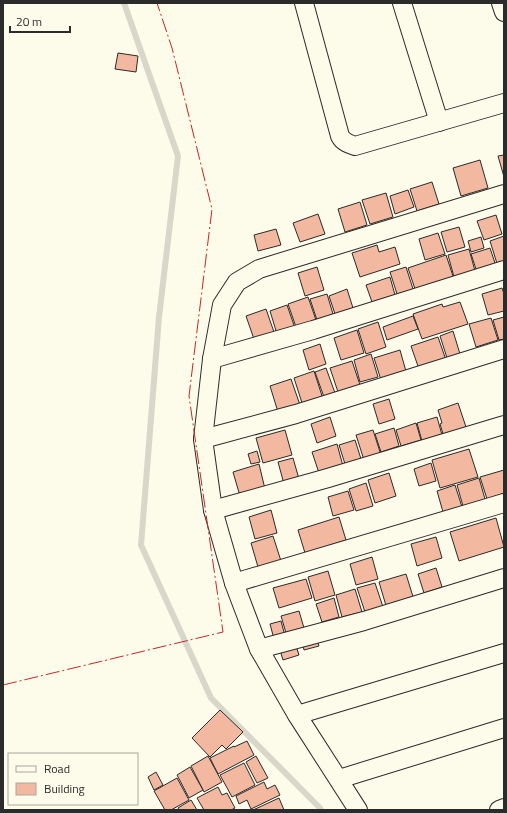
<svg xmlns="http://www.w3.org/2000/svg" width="507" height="813" font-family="'Titillium Web',sans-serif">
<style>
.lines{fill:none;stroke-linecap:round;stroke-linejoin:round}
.stream{stroke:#d8d7c9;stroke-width:6}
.building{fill:#f2b8a0;stroke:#2b2b2b}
.street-casing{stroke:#2b2b2b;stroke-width:20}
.street{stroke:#fdfbea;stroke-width:18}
.power{stroke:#c62828;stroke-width:1;stroke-dasharray:14 3 2 3;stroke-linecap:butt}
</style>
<rect width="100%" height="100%" fill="#fdfbea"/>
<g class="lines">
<path class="stream" d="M 124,3 L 178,156 L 159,317 L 141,545 L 211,698 L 320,808 L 321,810"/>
</g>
<g class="building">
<path d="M 118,53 L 138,56 L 136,72 L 115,69 Z"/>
<path d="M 504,155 L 504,177 L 498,156 Z"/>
<path d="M 480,160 L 488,188 L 461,196 L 453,168 Z"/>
<path d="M 432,182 L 439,204 L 417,211 L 410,189 Z"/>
<path d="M 408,190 L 414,207 L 395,214 L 390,196 Z"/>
<path d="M 386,193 L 393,217 L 370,224 L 362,200 Z"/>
<path d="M 360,202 L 367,225 L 345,232 L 338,209 Z"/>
<path d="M 318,214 L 325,234 L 300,242 L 293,223 Z"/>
<path d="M 496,215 L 502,234 L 484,240 L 477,221 Z"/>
<path d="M 459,227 L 465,247 L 447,252 L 441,232 Z"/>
<path d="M 276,229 L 281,245 L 258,251 L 254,235 Z"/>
<path d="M 438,233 L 445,254 L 425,260 L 419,239 Z"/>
<path d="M 504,236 L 504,268 L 499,270 L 490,241 Z"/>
<path d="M 481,237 L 484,248 L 471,252 L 468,241 Z"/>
<path d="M 377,245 L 379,252 L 395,247 L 400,264 L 360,277 L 352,253 Z"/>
<path d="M 490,248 L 496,266 L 477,272 L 471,254 Z"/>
<path d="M 469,249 L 475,271 L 454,277 L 448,255 Z"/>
<path d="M 446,255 L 454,279 L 416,292 L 408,268 Z"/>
<path d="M 317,267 L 324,290 L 305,296 L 298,273 Z"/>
<path d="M 406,267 L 414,292 L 398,297 L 390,272 Z"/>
<path d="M 390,277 L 395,295 L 372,302 L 366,285 Z"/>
<path d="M 502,288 L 504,294 L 504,311 L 488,315 L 482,294 Z"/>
<path d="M 347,289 L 353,308 L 335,314 L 329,296 Z"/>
<path d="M 327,294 L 333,314 L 317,320 L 310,299 Z"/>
<path d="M 308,297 L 316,320 L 296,327 L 288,304 Z"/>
<path d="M 460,302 L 468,324 L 422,339 L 413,314 L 442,304 L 443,307 Z"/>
<path d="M 287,305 L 295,328 L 277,334 L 270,311 Z"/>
<path d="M 266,309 L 275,335 L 255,342 L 246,316 Z"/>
<path d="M 413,316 L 418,329 L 387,340 L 383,327 Z"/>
<path d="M 504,317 L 504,339 L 499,340 L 493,320 Z"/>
<path d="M 491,318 L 498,340 L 476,347 L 469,324 Z"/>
<path d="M 378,322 L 386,347 L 366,354 L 358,329 Z"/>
<path d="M 357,330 L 364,353 L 341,360 L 334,338 Z"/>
<path d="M 453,331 L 460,354 L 447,358 L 440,336 Z"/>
<path d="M 438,337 L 447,363 L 420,372 L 411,346 Z"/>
<path d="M 320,344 L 326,364 L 309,370 L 303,350 Z"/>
<path d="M 400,350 L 407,375 L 382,383 L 374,358 Z"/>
<path d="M 371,354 L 378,377 L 360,382 L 354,360 Z"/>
<path d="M 352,361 L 360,385 L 338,392 L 330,368 Z"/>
<path d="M 326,368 L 335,393 L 324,397 L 315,372 Z"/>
<path d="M 314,371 L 323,399 L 303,406 L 294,378 Z"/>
<path d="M 291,379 L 300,405 L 278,412 L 270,386 Z"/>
<path d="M 389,399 L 395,419 L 379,424 L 373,404 Z"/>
<path d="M 458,403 L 467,430 L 444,437 L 440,424 L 442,423 L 438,410 Z"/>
<path d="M 330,417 L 336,436 L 317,443 L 311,424 Z"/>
<path d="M 437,417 L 442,435 L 422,441 L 417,423 Z"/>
<path d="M 416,423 L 421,440 L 401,446 L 396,430 Z"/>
<path d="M 394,428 L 399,446 L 381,452 L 375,434 Z"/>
<path d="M 285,430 L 292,455 L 263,463 L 256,438 Z"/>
<path d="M 373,430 L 381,455 L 364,460 L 356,435 Z"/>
<path d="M 355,440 L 361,459 L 345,464 L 339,445 Z"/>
<path d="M 337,444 L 343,466 L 319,473 L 312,452 Z"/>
<path d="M 469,449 L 478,477 L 440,488 L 432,460 Z"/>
<path d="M 257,451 L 260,462 L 251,464 L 248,454 Z"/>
<path d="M 293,458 L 299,479 L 284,484 L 278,462 Z"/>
<path d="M 431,463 L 436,481 L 419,486 L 414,469 Z"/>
<path d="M 259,464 L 265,489 L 240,496 L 233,472 Z"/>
<path d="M 504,470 L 504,493 L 487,499 L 480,477 Z"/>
<path d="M 389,473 L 396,496 L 375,503 L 368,480 Z"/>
<path d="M 479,478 L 485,499 L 463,506 L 457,485 Z"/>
<path d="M 366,483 L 373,506 L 356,511 L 349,489 Z"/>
<path d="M 455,485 L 462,507 L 443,512 L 437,491 Z"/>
<path d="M 348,491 L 354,510 L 333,516 L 328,497 Z"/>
<path d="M 271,510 L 277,533 L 255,539 L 249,517 Z"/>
<path d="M 339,517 L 346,540 L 305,553 L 298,530 Z"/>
<path d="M 496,518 L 504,547 L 459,561 L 450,532 Z"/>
<path d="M 273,536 L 281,561 L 258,567 L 251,543 Z"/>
<path d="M 436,537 L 442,558 L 417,566 L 411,544 Z"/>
<path d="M 372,557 L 378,579 L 356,585 L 350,564 Z"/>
<path d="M 436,568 L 442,587 L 424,593 L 418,574 Z"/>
<path d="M 328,571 L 335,595 L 315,601 L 308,577 Z"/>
<path d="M 406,574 L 414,600 L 387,609 L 379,582 Z"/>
<path d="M 306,579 L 312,598 L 279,608 L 273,588 Z"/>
<path d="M 375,583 L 383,607 L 365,612 L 357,588 Z"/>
<path d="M 355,589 L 362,612 L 342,617 L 336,595 Z"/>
<path d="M 334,598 L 339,617 L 322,622 L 316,604 Z"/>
<path d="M 299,611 L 304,628 L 286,633 L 281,616 Z"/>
<path d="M 281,621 L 285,636 L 274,639 L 270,624 Z"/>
<path d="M 316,638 L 319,646 L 304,650 L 302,641 Z"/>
<path d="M 296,646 L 299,655 L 283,660 L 280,650 Z"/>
<path d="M 220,710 L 243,732 L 226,749 L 222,745 L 210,757 L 192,738 Z"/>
<path d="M 247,741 L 254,755 L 218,774 L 210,758 L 234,746 L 234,747 Z"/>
<path d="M 208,756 L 222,782 L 204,792 L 191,766 Z"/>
<path d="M 256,756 L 268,778 L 257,783 L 246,762 Z"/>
<path d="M 244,763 L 255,785 L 232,797 L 220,775 Z"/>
<path d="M 190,767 L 203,790 L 189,798 L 177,775 Z"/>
<path d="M 156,772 L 163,785 L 154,790 L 148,777 Z"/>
<path d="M 177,778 L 189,800 L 171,810 L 165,810 L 154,791 Z"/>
<path d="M 264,782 L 267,789 L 275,785 L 280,795 L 251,809 L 247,800 L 239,804 L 236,796 Z"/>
<path d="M 218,787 L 222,795 L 227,793 L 235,808 L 231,810 L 204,810 L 197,798 Z"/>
<path d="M 279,798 L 284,810 L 253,810 Z"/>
<path d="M 191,800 L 197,810 L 179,810 L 178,808 Z"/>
</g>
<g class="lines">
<defs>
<g id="street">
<path d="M 304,3 L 340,136 C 343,142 349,144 355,146 L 504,103"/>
<path d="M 402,3 L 439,122"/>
<path d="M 501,3 L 504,12"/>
<path d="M 212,359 L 313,330 L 504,270"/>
<path d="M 203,439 L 296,414 L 504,349"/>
<path d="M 213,510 L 328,478 L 504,425"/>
<path d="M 234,583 L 504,503"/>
<path d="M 259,649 L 364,621 L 504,578"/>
<path d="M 297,715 L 504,653"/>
<path d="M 339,779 L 504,728"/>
<path d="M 358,810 L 297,715 L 259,649 L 234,583 L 213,510 L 203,439 L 212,359 L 222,305 L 237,282 L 259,269 L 504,194"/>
<path d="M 499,810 L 504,808"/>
</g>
</defs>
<use href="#street" class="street-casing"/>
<use href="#street" class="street"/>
<path class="power" d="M 3,685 L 223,632 L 189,396 L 212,209 L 172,48 L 157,3"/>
</g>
<rect width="507" height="813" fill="none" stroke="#2b2b2b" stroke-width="8"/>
<rect x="8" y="753" width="130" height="52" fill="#fdfbea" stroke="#a9a89e"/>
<rect x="16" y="766" width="20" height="6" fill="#fdfbea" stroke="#a9a89e"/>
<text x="44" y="773" font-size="12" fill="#2b2b2b">Road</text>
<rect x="16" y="783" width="20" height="12" fill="#f2b8a0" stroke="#a9a89e"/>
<text x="44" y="793" font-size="12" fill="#2b2b2b">Building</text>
<path d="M10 26v6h60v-6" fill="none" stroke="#2b2b2b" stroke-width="2"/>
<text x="16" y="26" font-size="12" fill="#2b2b2b" stroke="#fdfbea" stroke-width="3" paint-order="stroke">20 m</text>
</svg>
